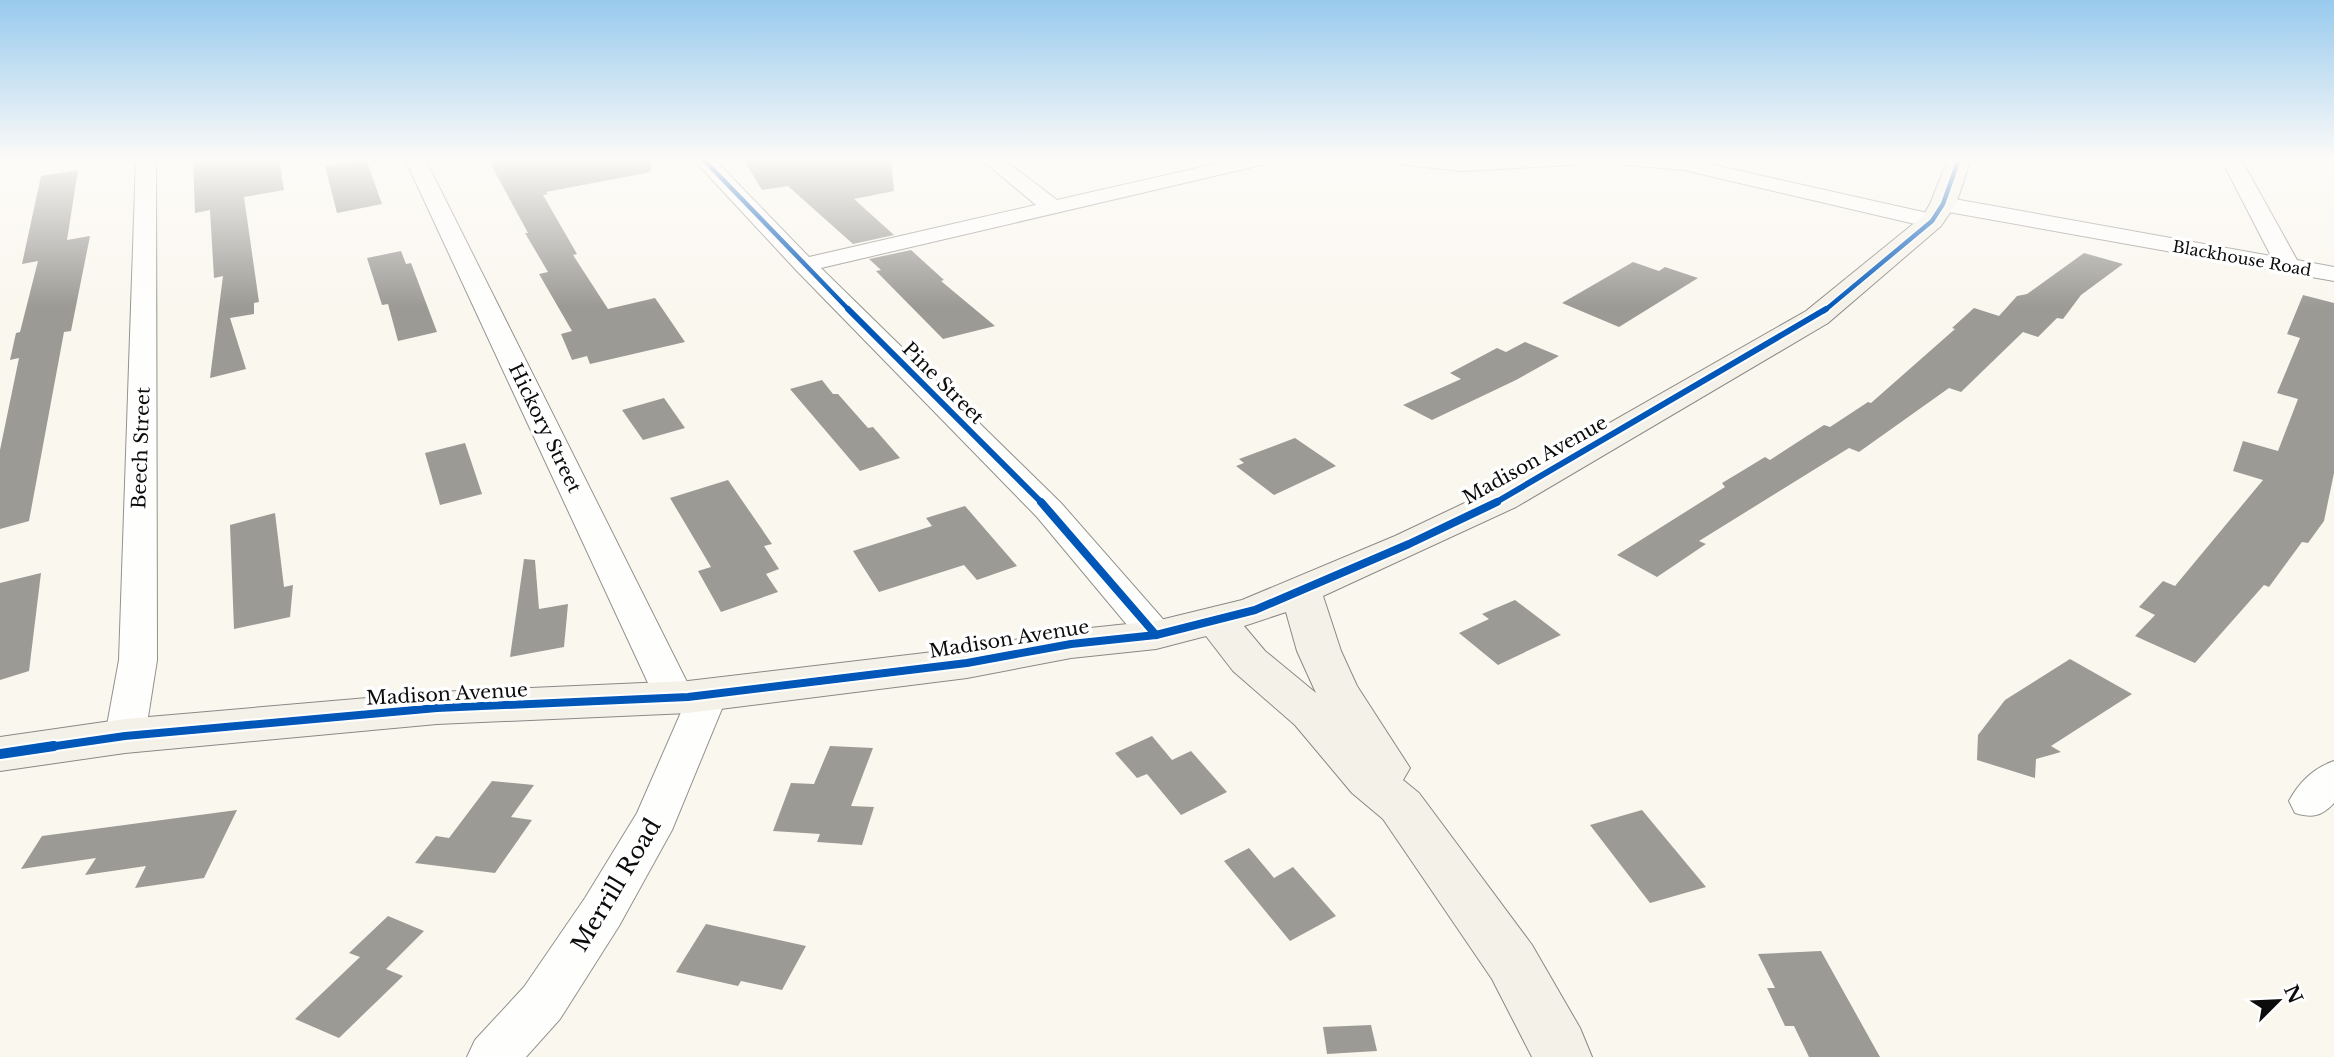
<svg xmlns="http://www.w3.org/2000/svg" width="2334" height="1057" font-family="'Libre Baskerville',serif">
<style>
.building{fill:#9c9a95}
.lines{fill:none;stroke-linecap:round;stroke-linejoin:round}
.street-casing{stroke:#93928e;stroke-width:2}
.secondary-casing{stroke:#8a8885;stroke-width:2}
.street{fill:#fefefd;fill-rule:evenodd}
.secondary{fill:#f4f2e8;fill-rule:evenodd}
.cycleway-far3-casing{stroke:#fff;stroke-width:7}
.cycleway-far2-casing{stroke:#fff;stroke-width:10}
.cycleway-far1-casing{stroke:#fff;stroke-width:12}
.cycleway-casing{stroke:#fff;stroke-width:14}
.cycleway-far3{stroke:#0057b8;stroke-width:4.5}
.cycleway-far2{stroke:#0057b8;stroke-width:6}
.cycleway-far1{stroke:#0057b8;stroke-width:8}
.cycleway{stroke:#0057b8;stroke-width:10}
.labels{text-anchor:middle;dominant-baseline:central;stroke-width:7;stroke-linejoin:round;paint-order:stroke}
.far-street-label{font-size:16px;fill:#0c0c0c;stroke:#fff}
.street-label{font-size:19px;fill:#0c0c0c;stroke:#fff}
.near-street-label{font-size:23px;fill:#0c0c0c;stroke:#fff}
</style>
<rect width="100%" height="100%" fill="#faf7ef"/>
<g class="building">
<path d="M 193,159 L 279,159 L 284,190 L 244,197 L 259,302 L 254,303 L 254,314 L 230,318 L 246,369 L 210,378 L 223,276 L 214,278 L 210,210 L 195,213 Z"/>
<path d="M 366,159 L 382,204 L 337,213 L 325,166 Z"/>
<path d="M 488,159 L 650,159 L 651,172 L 546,192 L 548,194 L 543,195 L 577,254 L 573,255 L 608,309 L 655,298 L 685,342 L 590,364 L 587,356 L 572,360 L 561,334 L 572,331 L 539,274 L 548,272 L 525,233 L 528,233 Z"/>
<path d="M 743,159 L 891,159 L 894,191 L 854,199 L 894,235 L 853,244 L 788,186 L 762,190 Z"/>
<path d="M 78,170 L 67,240 L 90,236 L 71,331 L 64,332 L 29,521 L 0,529 L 0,450 L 19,358 L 10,360 L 16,333 L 20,332 L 38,261 L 22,264 L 41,176 Z"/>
<path d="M 911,250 L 944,280 L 941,281 L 995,326 L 943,339 L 876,271 L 881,270 L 869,259 Z"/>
<path d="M 401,251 L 406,264 L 411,263 L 437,332 L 398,341 L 388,304 L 382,305 L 367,258 Z"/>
<path d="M 2084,253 L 2123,264 L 2081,295 L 2063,319 L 2057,318 L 2038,337 L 2023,332 L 1961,392 L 1949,388 L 1859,452 L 1849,448 L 1699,541 L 1706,544 L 1657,577 L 1617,555 L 1725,487 L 1722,483 L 1742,471 L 1765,457 L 1770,460 L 1824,425 L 1830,427 L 1868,402 L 1871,403 L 1955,329 L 1952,328 L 1974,308 L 1999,316 L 2017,296 L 2027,294 Z"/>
<path d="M 1633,262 L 1659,271 L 1665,267 L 1698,278 L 1619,327 L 1562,303 Z"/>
<path d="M 2303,295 L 2334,303 L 2334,473 L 2324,521 L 2308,543 L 2302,542 L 2269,587 L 2264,585 L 2195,663 L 2135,636 L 2155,615 L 2139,607 L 2163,581 L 2175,586 L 2263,480 L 2233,471 L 2243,441 L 2278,451 L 2298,399 L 2277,393 L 2300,338 L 2287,334 Z"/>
<path d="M 1525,342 L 1559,356 L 1516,380 L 1432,420 L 1403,405 L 1461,379 L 1450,373 L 1497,348 L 1506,352 Z"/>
<path d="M 822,380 L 833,394 L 838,394 L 868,428 L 873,427 L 900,458 L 860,471 L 790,389 Z"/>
<path d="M 664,398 L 685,428 L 643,440 L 622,410 Z"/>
<path d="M 1295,438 L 1336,466 L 1274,495 L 1236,466 L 1244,463 L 1239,459 Z"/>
<path d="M 465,443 L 482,494 L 440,505 L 425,453 Z"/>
<path d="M 728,480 L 772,544 L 764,546 L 779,569 L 766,574 L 778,592 L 721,612 L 698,571 L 711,567 L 670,498 Z"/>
<path d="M 965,506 L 1017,566 L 977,580 L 964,565 L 879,592 L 853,551 L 932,526 L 926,518 Z"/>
<path d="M 275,513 L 284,587 L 293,585 L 290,617 L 234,629 L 230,525 Z"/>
<path d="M 524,559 L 535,560 L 539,609 L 568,604 L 564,647 L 510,657 Z"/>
<path d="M 41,573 L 29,671 L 0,680 L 0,583 Z"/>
<path d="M 1515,600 L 1561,635 L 1498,665 L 1459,633 L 1489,619 L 1482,614 Z"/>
<path d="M 2070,659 L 2132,694 L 2051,746 L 2061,752 L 2036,759 L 2035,778 L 1977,760 L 1978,735 L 2005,700 Z"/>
<path d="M 1152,736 L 1172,760 L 1191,751 L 1227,792 L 1181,815 L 1147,774 L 1137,778 L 1115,753 Z"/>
<path d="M 830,746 L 873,748 L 851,806 L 874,807 L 862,845 L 817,842 L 820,834 L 773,831 L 791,783 L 814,784 Z"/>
<path d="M 492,781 L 534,785 L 511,817 L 532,820 L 495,873 L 415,863 L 436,836 L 449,838 Z"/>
<path d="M 237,810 L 204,878 L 135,888 L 146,866 L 85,875 L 96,858 L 21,869 L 42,836 Z"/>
<path d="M 1642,810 L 1706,887 L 1650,903 L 1590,825 Z"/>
<path d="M 1249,848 L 1274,878 L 1293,867 L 1336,916 L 1290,941 L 1224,861 Z"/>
<path d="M 388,916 L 424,931 L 386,969 L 403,976 L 339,1038 L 295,1019 L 360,957 L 349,953 Z"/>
<path d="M 706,924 L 806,946 L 782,990 L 741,981 L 738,986 L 676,972 Z"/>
<path d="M 1821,951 L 1880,1057 L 1809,1057 L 1794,1026 L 1785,1026 L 1767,988 L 1775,988 L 1758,954 Z"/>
<path d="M 1371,1025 L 1377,1051 L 1327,1054 L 1323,1027 Z"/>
</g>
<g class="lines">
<defs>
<g id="street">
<path d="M 136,159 L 156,159 L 157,660 L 145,736 L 139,746 L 125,751 L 111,746 L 105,736 L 119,660 Z"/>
<path d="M 405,159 L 425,159 L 691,690 L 694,684 L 708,680 L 722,684 L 728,694 L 672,830 L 619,926 L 560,1019 L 526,1057 L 467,1057 L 475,1040 L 524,987 L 585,898 L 637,813 L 682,710 L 675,712 L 661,708 L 655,698 Z"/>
<path d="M 693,159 L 714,159 L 809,257 L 1036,205 L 981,159 L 1003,159 L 1057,200 L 1237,159 L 1271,159 L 1268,163 L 1261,165 L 821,268 L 1061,503 L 1169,626 L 1175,635 L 1169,644 L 1156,647 L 1143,644 L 1037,517 L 796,270 Z"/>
<path d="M 1396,159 L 1582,159 L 1579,163 L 1572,165 L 1462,171 L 1406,165 L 1399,163 Z"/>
<path d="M 1616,159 L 1687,159 L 1932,214 L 1940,216 L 1943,221 L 1940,226 L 1932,228 L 1684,170 L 1626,165 L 1619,163 Z"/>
<path d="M 2221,159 L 2241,159 L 2297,260 L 2334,267 L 2334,281 L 1943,211 L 1935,209 L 1932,204 L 1935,199 L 1943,197 L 2271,256 Z"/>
<path d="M 2334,761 L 2334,803 C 2321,817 2312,818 2295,813 L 2289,801 C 2299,782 2314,768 2334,761 Z"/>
</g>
<path id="secondary" d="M 1948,159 L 1971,159 L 1956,204 L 1941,226 L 1828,323 L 1516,507 L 1323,596 L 1341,651 L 1357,686 L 1410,768 L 1403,780 L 1419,793 L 1532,945 L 1580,1028 L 1592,1057 L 1532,1057 L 1492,979 L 1383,819 L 1352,793 L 1295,725 L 1233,671 L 1206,636 L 1156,649 L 1071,658 L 967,678 L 688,713 L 437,724 L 125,753 L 0,771 L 0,737 L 125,719 L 437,692 L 688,681 L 967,648 L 1071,630 L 1156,621 L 1242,600 L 1395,536 L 1490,491 L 1806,311 L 1923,216 L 1930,204 ZM 1286,612 L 1297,651 L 1316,693 L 1265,651 L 1244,626 Z"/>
</defs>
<use href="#street" class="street-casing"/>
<use href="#secondary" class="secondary-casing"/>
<use href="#street" class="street"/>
<use href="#secondary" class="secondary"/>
<defs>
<g id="cycleway-far3">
<path d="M 703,159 L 850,311"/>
<path d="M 1824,311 L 1932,221 L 1943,204 L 1959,159"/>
</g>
<g id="cycleway-far2">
<path d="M 848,309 L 1043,504"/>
<path d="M 1493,504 L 1826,309"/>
</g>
<g id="cycleway-far1">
<path d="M 1041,502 L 1156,635"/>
<path d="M 42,748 L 125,736 L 437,708 L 688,697 L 967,663 L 1071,644 L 1156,635 L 1255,610 L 1409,544 L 1497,502"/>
</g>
<path id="cycleway" d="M 0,754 L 54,746"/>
</defs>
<use href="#cycleway-far3" class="cycleway-far3-casing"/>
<use href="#cycleway-far2" class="cycleway-far2-casing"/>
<use href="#cycleway-far1" class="cycleway-far1-casing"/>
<use href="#cycleway" class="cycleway-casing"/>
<use href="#cycleway-far3" class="cycleway-far3"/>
<use href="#cycleway-far2" class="cycleway-far2"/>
<use href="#cycleway-far1" class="cycleway-far1"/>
<use href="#cycleway" class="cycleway"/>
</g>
<linearGradient id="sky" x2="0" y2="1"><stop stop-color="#98caee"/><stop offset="0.52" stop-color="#fdfbf8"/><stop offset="1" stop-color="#fdfbf8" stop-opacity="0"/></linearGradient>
<rect width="2334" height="307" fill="url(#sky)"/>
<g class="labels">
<g class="far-street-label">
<text transform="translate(2242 258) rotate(10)">Blackhouse Road</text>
</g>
<g class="street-label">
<text transform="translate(943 383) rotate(45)">Pine Street</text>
<text transform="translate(545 428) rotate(64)">Hickory Street</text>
<text transform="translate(141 448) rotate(-88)">Beech Street</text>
<text transform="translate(1535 460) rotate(-29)">Madison Avenue</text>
<text transform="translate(1009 639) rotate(-9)">Madison Avenue</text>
<text transform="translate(447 694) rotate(-3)">Madison Avenue</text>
</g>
<g class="near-street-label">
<text transform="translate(616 885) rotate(-59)">Merrill Road</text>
</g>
</g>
<g transform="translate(2278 1001) rotate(66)" stroke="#ffffff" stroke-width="5" paint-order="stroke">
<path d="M0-5L12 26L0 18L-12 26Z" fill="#0c0c0c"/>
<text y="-10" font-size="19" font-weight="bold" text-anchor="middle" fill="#0c0c0c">N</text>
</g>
</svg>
